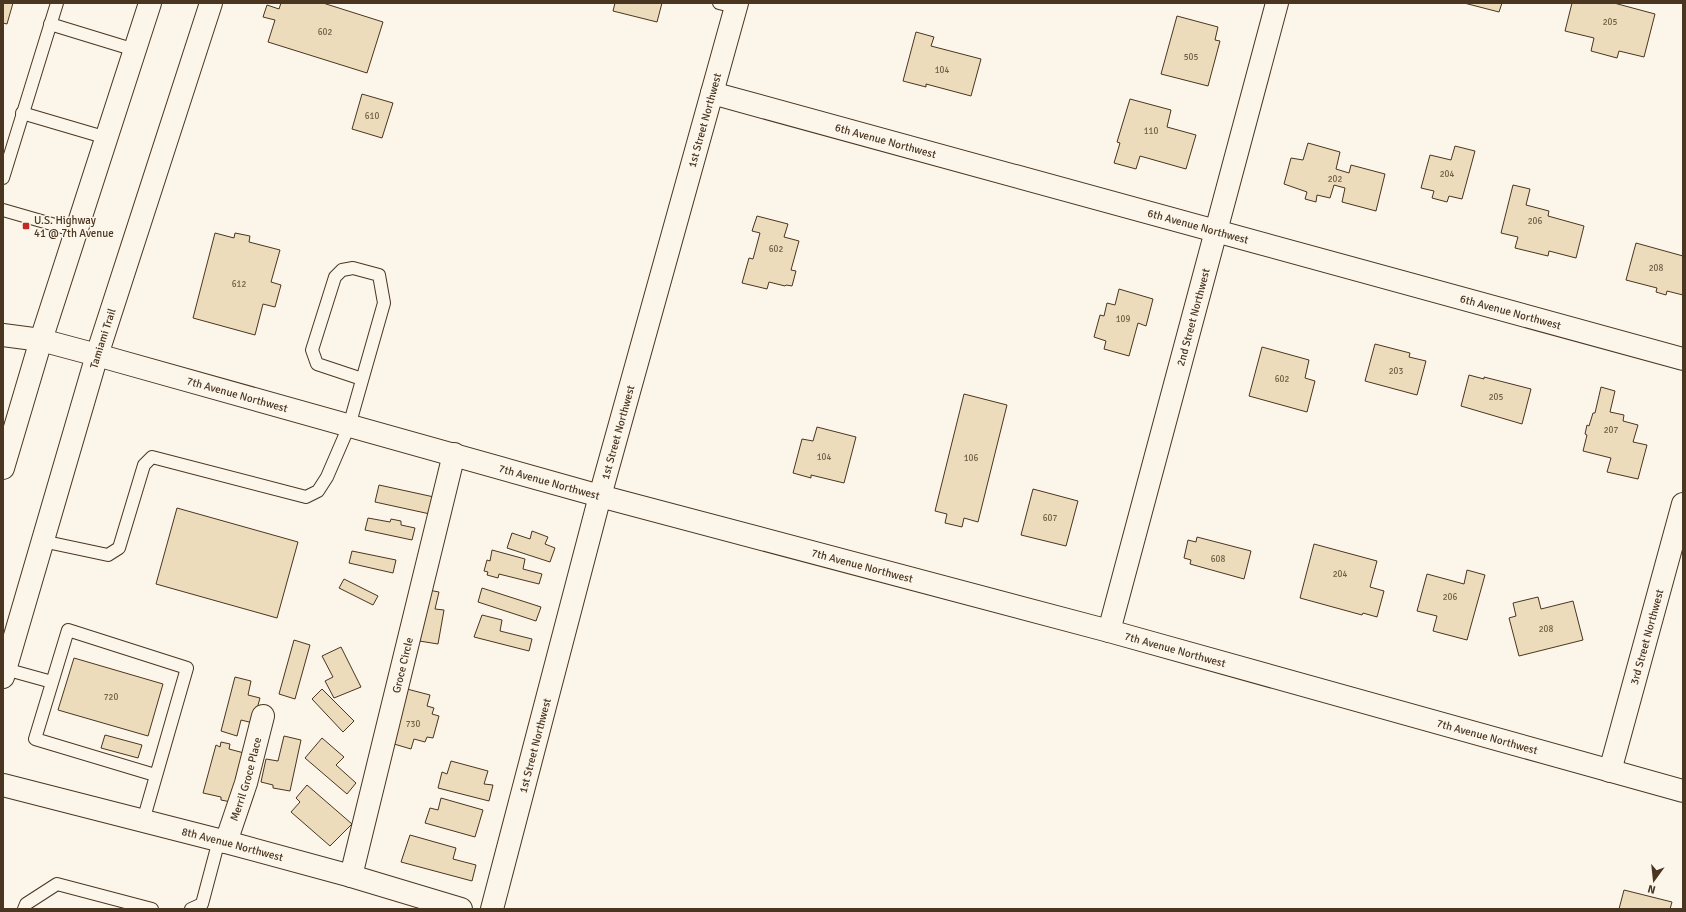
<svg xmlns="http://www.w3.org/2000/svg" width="1686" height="912" font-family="Signika,sans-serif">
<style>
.building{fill:#ecdcbc;stroke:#4a3520}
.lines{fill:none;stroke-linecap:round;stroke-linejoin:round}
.service-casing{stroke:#4a3520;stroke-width:14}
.minor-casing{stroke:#4a3520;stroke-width:24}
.primary-casing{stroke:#4a3520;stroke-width:24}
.service{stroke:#fbf6e9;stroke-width:12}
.minor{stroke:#fbf6e9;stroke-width:22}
.primary{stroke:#fbf6e9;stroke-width:22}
.poi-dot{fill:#c62828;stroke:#fbf6e9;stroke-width:1.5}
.labels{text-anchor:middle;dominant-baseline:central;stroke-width:3;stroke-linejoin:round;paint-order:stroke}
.number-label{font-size:9px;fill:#725f47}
.street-label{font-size:11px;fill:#4a3520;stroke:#fbf6e9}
.poi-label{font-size:11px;fill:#4a3520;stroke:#fbf6e9;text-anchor:start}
</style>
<rect width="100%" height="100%" fill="#fbf6e9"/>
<g class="building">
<path d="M 3,3 L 13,3 L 7,24 L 3,23 Z"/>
<path d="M 281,3 L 323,3 L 383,22 L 367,73 L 268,42 L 275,20 L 263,17 L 267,5 L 279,9 Z"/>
<path d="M 615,3 L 662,3 L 657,22 L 613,11 Z"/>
<path d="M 1464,3 L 1502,3 L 1499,12 Z"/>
<path d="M 1572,3 L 1614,3 L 1655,14 L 1644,57 L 1619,51 L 1617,58 L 1591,51 L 1594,38 L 1565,31 Z"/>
<path d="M 1177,16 L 1218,27 L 1215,40 L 1220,41 L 1208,86 L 1161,74 Z"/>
<path d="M 916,32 L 934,37 L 931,46 L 981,59 L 971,96 L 926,84 L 926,87 L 903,81 Z"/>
<path d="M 362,94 L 393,103 L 382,138 L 352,129 Z"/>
<path d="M 1130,99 L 1171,110 L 1167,127 L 1196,135 L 1186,169 L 1140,156 L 1136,169 L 1114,163 L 1120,143 L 1117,142 Z"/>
<path d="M 1308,143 L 1340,152 L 1336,169 L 1349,173 L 1351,165 L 1385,174 L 1376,211 L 1342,202 L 1345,188 L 1334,185 L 1330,198 L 1317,195 L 1316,202 L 1305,199 L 1307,192 L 1284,184 L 1291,158 L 1303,160 Z"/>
<path d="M 1455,146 L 1475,151 L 1462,199 L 1449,196 L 1447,202 L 1432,198 L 1434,191 L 1421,188 L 1430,155 L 1451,160 Z"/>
<path d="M 1513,185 L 1530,189 L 1526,205 L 1549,211 L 1548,216 L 1584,226 L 1576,258 L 1549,251 L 1548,256 L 1515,248 L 1518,237 L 1501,233 Z"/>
<path d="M 757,216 L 788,224 L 784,237 L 799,241 L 791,270 L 796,271 L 792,286 L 786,285 L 785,286 L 769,282 L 767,289 L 742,283 L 749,258 L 753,259 L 760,233 L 752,231 Z"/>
<path d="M 215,233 L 234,238 L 235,233 L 250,236 L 249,242 L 280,250 L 271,282 L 281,285 L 275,307 L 263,304 L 255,335 L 193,318 Z"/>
<path d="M 1636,243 L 1683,256 L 1683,295 L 1667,291 L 1666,295 L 1656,292 L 1657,288 L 1626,280 Z"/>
<path d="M 1119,289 L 1153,299 L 1146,326 L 1138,323 L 1129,356 L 1104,349 L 1106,341 L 1094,337 L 1100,315 L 1104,316 L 1107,303 L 1115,305 Z"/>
<path d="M 1375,344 L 1410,353 L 1409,357 L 1426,361 L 1417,395 L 1365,381 Z"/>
<path d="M 1262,347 L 1309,360 L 1305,378 L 1315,381 L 1307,412 L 1249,396 Z"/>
<path d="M 1469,375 L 1484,379 L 1484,377 L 1531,389 L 1522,424 L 1461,406 Z"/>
<path d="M 1601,387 L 1615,391 L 1610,412 L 1624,415 L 1623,421 L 1638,425 L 1633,442 L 1647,445 L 1638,479 L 1607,472 L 1611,458 L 1583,451 L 1587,435 L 1585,434 L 1587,425 L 1589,426 L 1593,413 L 1595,413 Z"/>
<path d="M 964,394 L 1007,405 L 978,522 L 964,518 L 962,527 L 945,523 L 947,514 L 935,511 Z"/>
<path d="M 817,427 L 856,437 L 844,483 L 811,475 L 811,478 L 793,473 L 802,439 L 813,441 Z"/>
<path d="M 379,485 L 434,497 L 430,514 L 375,502 Z"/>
<path d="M 1033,489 L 1078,501 L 1066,546 L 1021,535 Z"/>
<path d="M 177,508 L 298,542 L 277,618 L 156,584 Z"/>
<path d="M 368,518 L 390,522 L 391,519 L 401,521 L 401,525 L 415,528 L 412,540 L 365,530 Z"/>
<path d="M 532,531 L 548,537 L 545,544 L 555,548 L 550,562 L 507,548 L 512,533 L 530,539 Z"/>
<path d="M 1197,537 L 1251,551 L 1244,579 L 1190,564 L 1191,560 L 1184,558 L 1188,540 L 1196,542 Z"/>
<path d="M 1314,544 L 1377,561 L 1370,587 L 1384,591 L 1377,617 L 1363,613 L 1362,615 L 1300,598 Z"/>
<path d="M 492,550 L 525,559 L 523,569 L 542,574 L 539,584 L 499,574 L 498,578 L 487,575 L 488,572 L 484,571 L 487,560 L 490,561 Z"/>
<path d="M 352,551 L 396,560 L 393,573 L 349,563 Z"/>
<path d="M 1467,570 L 1485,575 L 1467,640 L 1433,631 L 1437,616 L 1417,611 L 1427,574 L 1464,584 Z"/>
<path d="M 344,579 L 378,596 L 373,605 L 339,588 Z"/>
<path d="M 482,588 L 541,607 L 536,621 L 478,602 Z"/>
<path d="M 423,589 L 439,592 L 435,609 L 444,610 L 438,644 L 413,640 Z"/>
<path d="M 1538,597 L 1541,609 L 1573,601 L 1583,640 L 1519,656 L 1509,618 L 1516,616 L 1513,603 Z"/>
<path d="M 482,615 L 502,620 L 500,631 L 532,639 L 529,651 L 474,637 Z"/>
<path d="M 294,640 L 310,645 L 295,699 L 279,694 Z"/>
<path d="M 341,647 L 361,687 L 334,698 L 325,681 L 333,677 L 322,656 Z"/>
<path d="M 74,658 L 163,684 L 148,736 L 58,710 Z"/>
<path d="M 235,677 L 251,681 L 248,695 L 260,698 L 253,723 L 241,720 L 237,736 L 221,731 Z"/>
<path d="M 322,689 L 354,721 L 343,732 L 312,699 Z"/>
<path d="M 407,689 L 430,695 L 427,706 L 434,708 L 432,714 L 439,716 L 433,738 L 427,737 L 425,742 L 414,739 L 411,749 L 394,744 Z"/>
<path d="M 105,735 L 142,745 L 138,758 L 101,748 Z"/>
<path d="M 284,736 L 301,740 L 290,791 L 273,788 L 273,785 L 261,782 L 266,759 L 278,761 Z"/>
<path d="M 322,738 L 344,757 L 336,765 L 356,783 L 347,794 L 305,758 Z"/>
<path d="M 221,742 L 230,744 L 229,749 L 244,753 L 231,802 L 221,800 L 221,797 L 203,793 L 216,745 L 220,747 Z"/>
<path d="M 451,761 L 488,771 L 484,784 L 493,785 L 489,801 L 438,788 L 442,772 L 447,774 Z"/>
<path d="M 307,785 L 352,824 L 330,846 L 291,812 L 300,802 L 296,798 Z"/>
<path d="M 441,798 L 483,810 L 475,837 L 425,823 L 430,808 L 438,810 Z"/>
<path d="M 410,835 L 456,848 L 453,859 L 476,865 L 472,881 L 401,862 Z"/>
<path d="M 1624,890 L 1672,902 L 1670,909 L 1619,909 Z"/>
</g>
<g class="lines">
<defs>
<g id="service">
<path d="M 719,3 L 735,7"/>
<path d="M 50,24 L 135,50"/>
<path d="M 22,113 L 107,138"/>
<path d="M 3,178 L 57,3"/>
<path d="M 3,210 L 76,231"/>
<path d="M 42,541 L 108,555 L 119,548 L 144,465 L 152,457 L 306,497 L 318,491 L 327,477 L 349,426 L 384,303 L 379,275 L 353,268 L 342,270 L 335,277 L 312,350 L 317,364 L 362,379"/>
<path d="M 5,669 L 52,682"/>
<path d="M 143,821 L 187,668 L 68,630 L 35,739 L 155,775"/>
<path d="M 24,909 L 26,904 L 57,884 L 152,909"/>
<path d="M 191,909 L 202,904 L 219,840"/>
</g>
<g id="minor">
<path id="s1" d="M 712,93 L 1683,359"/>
<path id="s2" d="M 3,335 L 41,340 L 97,355 L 600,496 L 1109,631 L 1683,791"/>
<path id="s3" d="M 1109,631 L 1277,3"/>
<path id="s4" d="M 1610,771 L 1683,504"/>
<path id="s5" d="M 3,785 L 226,842 L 351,876 L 461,909"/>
<path id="s6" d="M 226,842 L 246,783 L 263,716"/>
<path id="s7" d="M 351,876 L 454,454"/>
<path id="s8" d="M 492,909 L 600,496 L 737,3"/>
</g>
<g id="primary">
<path d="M 3,468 L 41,340 L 150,3"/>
<path id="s9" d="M 3,677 L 97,355 L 211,3"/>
</g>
</defs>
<use href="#service" class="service-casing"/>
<use href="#minor" class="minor-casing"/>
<use href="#primary" class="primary-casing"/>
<use href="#service" class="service"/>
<use href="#minor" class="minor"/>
<use href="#primary" class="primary"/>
</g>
<rect class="poi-dot" x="22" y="222" width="8" height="8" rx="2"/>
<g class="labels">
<g class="number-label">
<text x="1610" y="22">205</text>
<text x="325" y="32">602</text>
<text x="1191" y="57">505</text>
<text x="942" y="70">104</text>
<text x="372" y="116">610</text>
<text x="1151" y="131">110</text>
<text x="1447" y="174">204</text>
<text x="1335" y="179">202</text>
<text x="1535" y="221">206</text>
<text x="776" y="249">602</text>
<text x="1656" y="268">208</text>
<text x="239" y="284">612</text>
<text x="1123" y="319">109</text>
<text x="1396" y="371">203</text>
<text x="1282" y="379">602</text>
<text x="1496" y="397">205</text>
<text x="1611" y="430">207</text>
<text x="824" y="457">104</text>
<text x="971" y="458">106</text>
<text x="1050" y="518">607</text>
<text x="1218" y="559">608</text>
<text x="1340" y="574">204</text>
<text x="1450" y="597">206</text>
<text x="1546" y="629">208</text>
<text x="111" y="697">720</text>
<text x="413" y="724">730</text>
</g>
<g class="street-label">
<text stroke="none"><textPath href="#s8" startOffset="817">1st Street Northwest</textPath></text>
<text stroke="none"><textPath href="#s1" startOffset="180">6th Avenue Northwest</textPath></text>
<text stroke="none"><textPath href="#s1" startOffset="504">6th Avenue Northwest</textPath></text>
<text stroke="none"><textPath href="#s1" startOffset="828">6th Avenue Northwest</textPath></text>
<text stroke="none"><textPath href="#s3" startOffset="325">2nd Street Northwest</textPath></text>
<text stroke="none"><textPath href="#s9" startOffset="353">Tamiami Trail</textPath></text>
<text stroke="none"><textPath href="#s2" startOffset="242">7th Avenue Northwest</textPath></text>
<text stroke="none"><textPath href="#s8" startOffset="493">1st Street Northwest</textPath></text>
<text stroke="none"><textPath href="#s2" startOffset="566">7th Avenue Northwest</textPath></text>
<text stroke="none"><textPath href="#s2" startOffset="890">7th Avenue Northwest</textPath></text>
<text stroke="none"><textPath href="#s4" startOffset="139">3rd Street Northwest</textPath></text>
<text stroke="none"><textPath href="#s2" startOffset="1214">7th Avenue Northwest</textPath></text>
<text stroke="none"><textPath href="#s7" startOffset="217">Groce Circle</textPath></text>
<text stroke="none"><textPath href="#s2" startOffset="1538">7th Avenue Northwest</textPath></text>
<text stroke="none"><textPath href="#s8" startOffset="169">1st Street Northwest</textPath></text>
<text stroke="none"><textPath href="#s6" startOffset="66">Merril Groce Place</textPath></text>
<text stroke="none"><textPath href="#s5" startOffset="237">8th Avenue Northwest</textPath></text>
</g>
<g class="poi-label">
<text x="34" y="220">U.S. Highway<tspan x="34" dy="13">41 @ 7th Avenue</tspan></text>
</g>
</g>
<rect width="1686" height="912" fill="none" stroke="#4a3520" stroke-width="8"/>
<g transform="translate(1654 880) rotate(195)" stroke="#fbf6e9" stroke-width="3" paint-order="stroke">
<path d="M0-3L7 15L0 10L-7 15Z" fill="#4a3520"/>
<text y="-6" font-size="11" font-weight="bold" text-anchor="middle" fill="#4a3520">N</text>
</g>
</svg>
